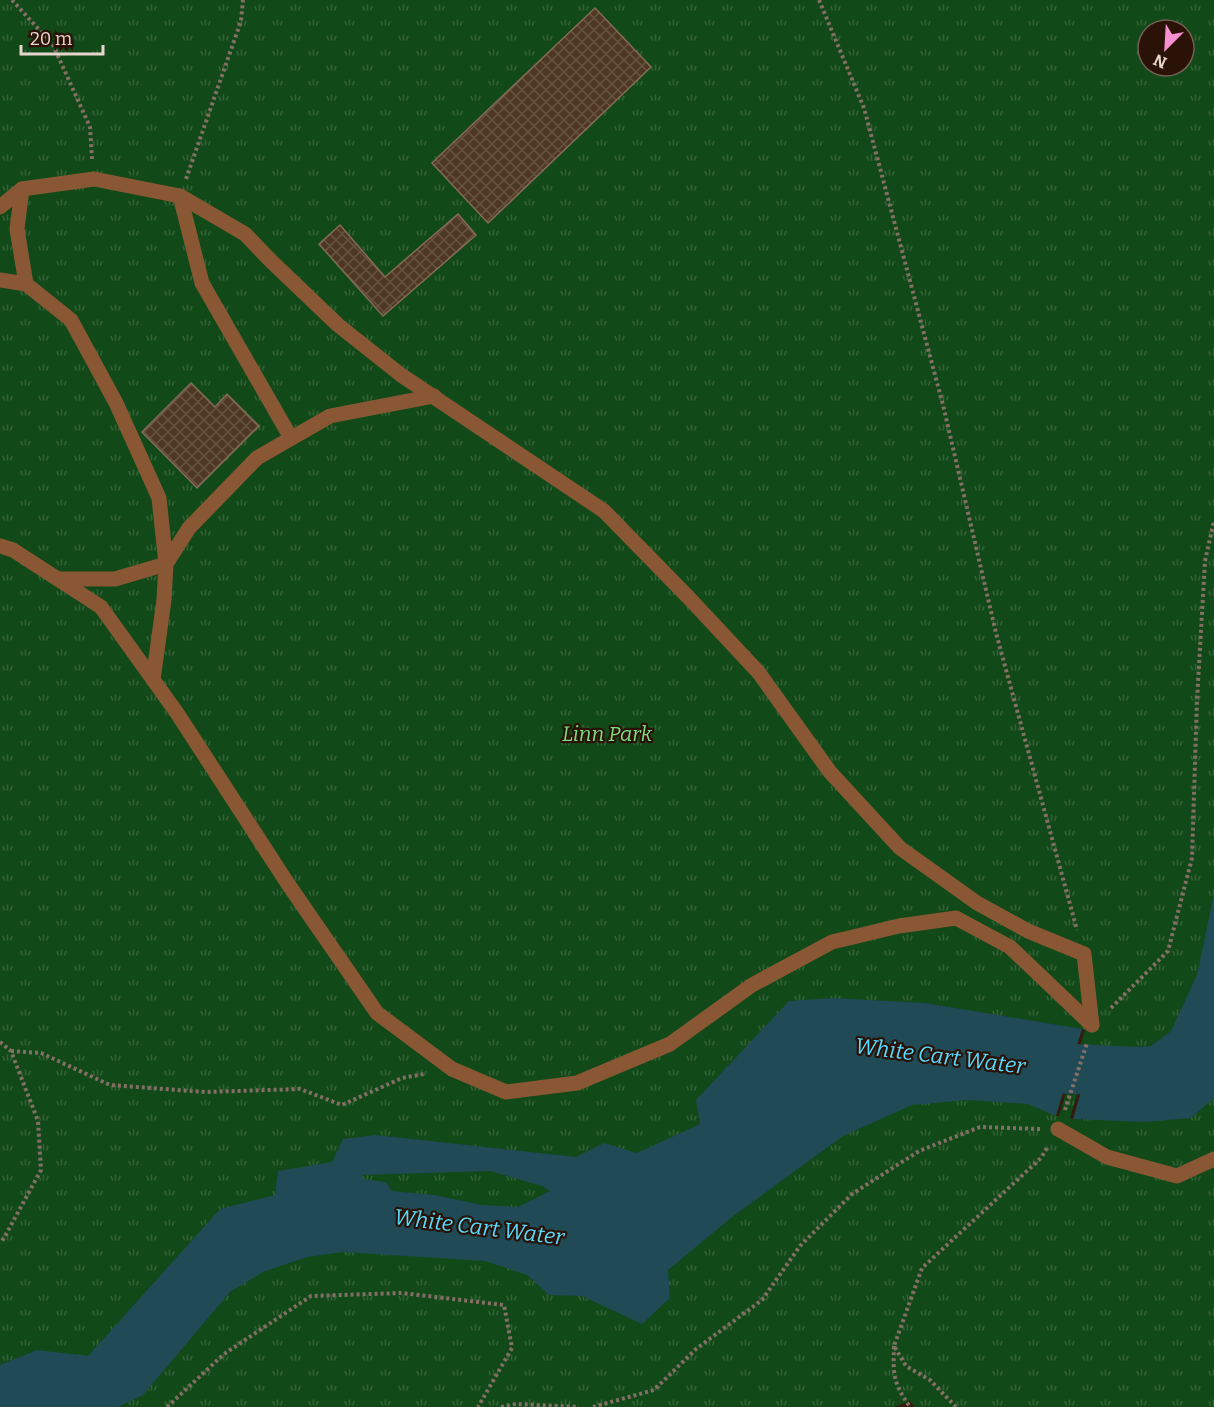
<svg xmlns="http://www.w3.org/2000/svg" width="1214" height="1407" font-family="Bitter,serif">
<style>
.park{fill:url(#park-tufts);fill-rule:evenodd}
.water{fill:#204a56;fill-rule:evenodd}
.pier{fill:#341b0f}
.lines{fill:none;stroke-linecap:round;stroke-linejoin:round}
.river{stroke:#204a56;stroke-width:50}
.building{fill:url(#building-cross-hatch);stroke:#856c57;stroke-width:1.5}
.path{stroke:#846f65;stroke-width:4;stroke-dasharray:3 3;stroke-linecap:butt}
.minor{stroke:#8a5734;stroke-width:15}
.labels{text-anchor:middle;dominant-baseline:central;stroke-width:4.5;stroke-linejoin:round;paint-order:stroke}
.park-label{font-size:21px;font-style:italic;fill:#7cdc80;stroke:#2a1206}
.water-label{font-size:22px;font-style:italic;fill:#55daff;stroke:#2a1206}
</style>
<defs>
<pattern id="park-tufts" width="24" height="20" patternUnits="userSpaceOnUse" patternTransform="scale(1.5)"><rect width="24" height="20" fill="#124918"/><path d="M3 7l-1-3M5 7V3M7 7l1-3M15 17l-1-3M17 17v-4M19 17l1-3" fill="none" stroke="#346238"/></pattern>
<pattern id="building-cross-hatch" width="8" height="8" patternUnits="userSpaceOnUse" patternTransform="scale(1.5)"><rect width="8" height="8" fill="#4e3824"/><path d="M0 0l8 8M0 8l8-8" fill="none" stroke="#685443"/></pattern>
</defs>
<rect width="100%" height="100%" fill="#341b0f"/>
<path class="park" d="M 0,0 L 1214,0 L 1214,1407 L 915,1407 L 910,1401 L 894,1407 L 0,1407 ZM 1148,30 L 1184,30 L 1184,66 L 1148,66 Z"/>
<g class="water">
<path d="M 1214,894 L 1214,1098 L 1191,1118 L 1145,1122 L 1073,1119 L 1093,1049 L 1151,1046 L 1171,1031 L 1197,975 Z"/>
<path d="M 833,998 L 925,1003 L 1082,1029 L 1056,1116 L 1028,1104 L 967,1100 L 912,1105 L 843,1136 L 732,1217 L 668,1270 L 670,1298 L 642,1324 L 582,1296 L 549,1295 L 527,1275 L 485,1261 L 343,1252 L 307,1257 L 263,1272 L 230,1292 L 143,1395 L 118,1407 L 0,1407 L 0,1365 L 37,1350 L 88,1356 L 220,1209 L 275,1195 L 278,1171 L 332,1162 L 343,1139 L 376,1135 L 576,1157 L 604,1143 L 637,1153 L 700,1124 L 696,1100 L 789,1001 ZM 490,1171 L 542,1186 L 550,1191 L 518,1207 L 482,1205 L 434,1195 L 392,1191 L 386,1182 L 363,1179 L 362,1175 Z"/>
</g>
<g class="pier">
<path d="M 1082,1029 L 1085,1030 L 1059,1116 L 1056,1116 Z"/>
<path d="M 1094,1046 L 1073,1119 L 1070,1118 L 1091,1048 Z"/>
</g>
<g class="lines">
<path class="river" d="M 1001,1062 L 1034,1067 L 1160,1073 L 1214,1030"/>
</g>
<g class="building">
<path d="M 595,8 L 651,67 L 488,223 L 432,163 Z"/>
<path d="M 458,214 L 476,235 L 383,316 L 319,244 L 340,225 L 385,277 Z"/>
<path d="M 191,383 L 215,407 L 227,394 L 259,426 L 197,488 L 142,432 Z"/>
</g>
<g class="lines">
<g class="path">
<path d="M 12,0 L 53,45 L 90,127 L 92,159"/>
<path d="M 819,0 L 864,108 L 943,405 L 996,633 L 1077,930"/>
<path d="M 186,179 L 241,21 L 243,0"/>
<path d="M 1111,1008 L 1168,951 L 1192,858 L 1197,700 L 1205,561 L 1214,521"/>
<path d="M 0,1042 L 11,1051 L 38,1121 L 41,1170 L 4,1238 L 0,1243"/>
<path d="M 11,1051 L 41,1053 L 110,1085 L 205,1092 L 300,1089 L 342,1105 L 402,1078 L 424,1074"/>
<path d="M 1065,1110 L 1087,1043"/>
<path d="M 894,1346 C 893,1376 893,1382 910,1407"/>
<path d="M 167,1407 L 224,1354 L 311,1296 L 402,1293 L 504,1305 L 512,1348 L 478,1407"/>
<path d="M 501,1407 L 516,1404 L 579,1407"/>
<path d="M 593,1407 L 654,1390 L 696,1349 L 762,1300 L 800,1246 L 852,1194 L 919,1151 L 980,1127 L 1040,1129"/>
<path d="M 956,1407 L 930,1380 L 906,1366 L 894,1346 L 922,1268 L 1041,1158 L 1048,1146"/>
</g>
<g class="minor">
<path d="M 22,189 L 17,229 L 26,284"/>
<path d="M 180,196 L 202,283 L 291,438"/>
<path d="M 0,207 L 22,189 L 94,179 L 180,196 L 245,234 L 271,261 L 338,325 L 401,375 L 604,511 L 690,599 L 759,673 L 830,772 L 900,848 L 977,903 L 1028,931 L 1084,954 L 1092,1025"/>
<path d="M 0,280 L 26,284 L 71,320 L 116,403 L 159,498 L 166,564 L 115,579 L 58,579"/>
<path d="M 0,546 L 13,550 L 101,607 L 177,713 L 288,884 L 377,1013 L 452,1069 L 506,1092 L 577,1083 L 670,1044 L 752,985 L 832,942 L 899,926 L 956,918 L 1010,947 L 1092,1025"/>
<path d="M 153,680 L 164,600 L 166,564 L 189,528 L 257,458 L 330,416 L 434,396"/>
<path d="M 1058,1129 L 1107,1157 L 1177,1176 L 1214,1159"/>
</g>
</g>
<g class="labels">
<g class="park-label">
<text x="607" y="734">Linn Park</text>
</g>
<g class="water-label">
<text transform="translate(940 1056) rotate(7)">White Cart Water</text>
<text transform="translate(479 1227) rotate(7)">White Cart Water</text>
</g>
</g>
<g transform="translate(1166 48) rotate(204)"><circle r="28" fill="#2a1206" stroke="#756056" stroke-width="1.5"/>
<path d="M0-4.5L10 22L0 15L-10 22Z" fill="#f690d0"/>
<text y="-9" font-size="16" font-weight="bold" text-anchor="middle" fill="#e6d5cd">N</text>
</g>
<path d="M21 45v9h82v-9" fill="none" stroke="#e6d5cd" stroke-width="3"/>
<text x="30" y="45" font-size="18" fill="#e6d5cd" stroke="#2a1206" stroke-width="4.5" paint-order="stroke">20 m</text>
</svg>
